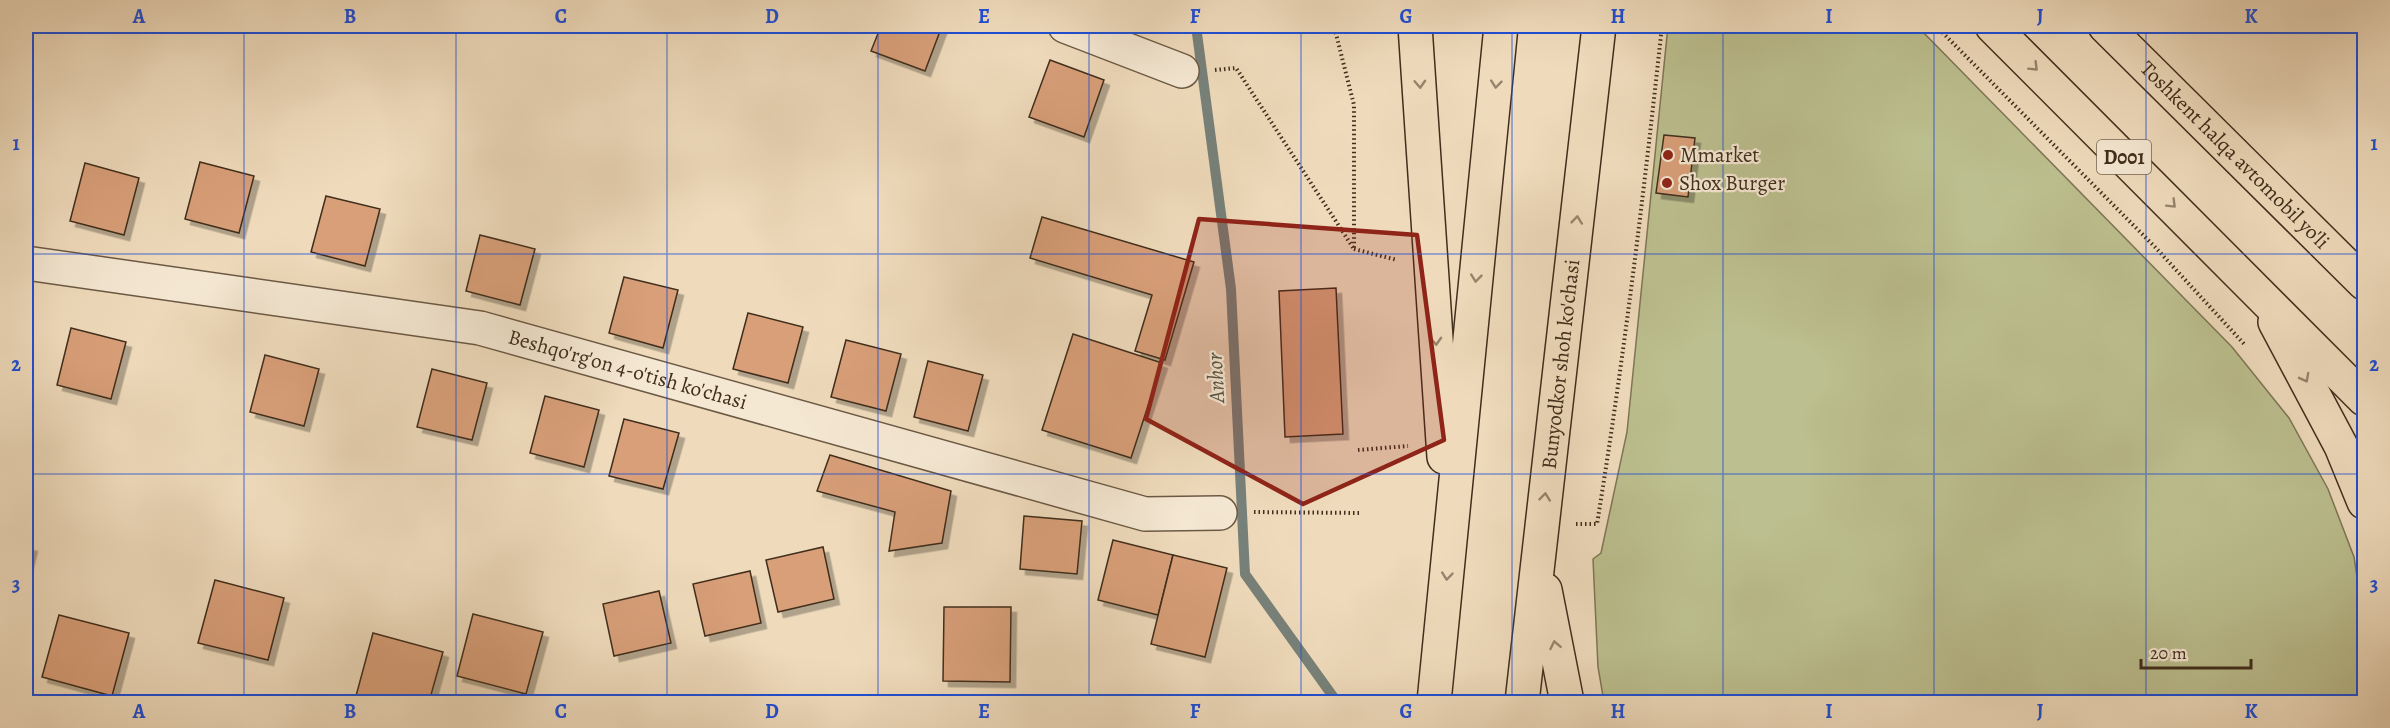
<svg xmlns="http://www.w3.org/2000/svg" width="2390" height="728" font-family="Alegreya,serif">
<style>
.green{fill:#bcbf8f;stroke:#7e7656;stroke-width:1.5}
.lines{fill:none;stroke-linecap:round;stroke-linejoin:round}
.stream{stroke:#77817a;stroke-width:10}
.building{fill:#d89f79;stroke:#402e1c;stroke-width:1.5;filter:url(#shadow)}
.lane-casing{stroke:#6c5944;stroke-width:22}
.street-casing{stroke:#6c5944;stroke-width:36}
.highway-casing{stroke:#402e1c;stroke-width:36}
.path{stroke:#402e1c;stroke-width:4;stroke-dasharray:1.5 3;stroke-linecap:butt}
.lane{stroke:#f5e8d3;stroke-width:20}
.street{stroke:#f5e8d3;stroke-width:33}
.highway{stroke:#efdbbc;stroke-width:33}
.oneway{stroke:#98846c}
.marked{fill:#8f2418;fill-opacity:0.2;stroke:#8f2418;stroke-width:4.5;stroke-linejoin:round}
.grid{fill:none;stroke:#1d4ed8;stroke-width:1.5;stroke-opacity:0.55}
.poi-dot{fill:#8f2418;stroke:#f5e8d3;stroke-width:2}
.labels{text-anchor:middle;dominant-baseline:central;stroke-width:4.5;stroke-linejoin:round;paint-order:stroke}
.shield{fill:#f5e8d3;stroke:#766653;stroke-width:1.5}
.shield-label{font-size:20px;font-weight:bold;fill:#402e1c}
.street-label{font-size:21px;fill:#402e1c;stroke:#f5e8d3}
.poi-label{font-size:21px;fill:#402e1c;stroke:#f5e8d3;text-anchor:start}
.water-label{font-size:22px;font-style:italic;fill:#575143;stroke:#f5e8d3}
.neatline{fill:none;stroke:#1d4ed8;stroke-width:2}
.grid-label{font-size:20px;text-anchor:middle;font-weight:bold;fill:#1d4ed8}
</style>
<defs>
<filter id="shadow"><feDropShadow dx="5.5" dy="5.5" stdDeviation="0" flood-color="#0004"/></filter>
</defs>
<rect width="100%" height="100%" fill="#efdbbc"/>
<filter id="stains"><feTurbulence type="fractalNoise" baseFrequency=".00333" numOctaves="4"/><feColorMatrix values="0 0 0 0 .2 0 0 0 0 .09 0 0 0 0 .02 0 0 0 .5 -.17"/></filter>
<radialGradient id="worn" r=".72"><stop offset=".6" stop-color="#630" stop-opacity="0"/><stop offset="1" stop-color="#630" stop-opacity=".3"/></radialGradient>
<path class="green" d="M 1668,26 L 1917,26 L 2232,347 L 2289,418 L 2328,489 L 2354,557 L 2362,610 L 2364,671 L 2362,702 L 1604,702 L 1598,667 L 1593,559 L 1601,553 L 1627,432 Z"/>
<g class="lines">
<path class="stream" d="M 1196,26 L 1231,289 L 1245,574 L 1337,702"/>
</g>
<g class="building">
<path d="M 881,26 L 942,26 L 925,71 L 871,51 Z"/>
<path d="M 1050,60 L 1104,80 L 1084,137 L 1029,117 Z"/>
<path d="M 1664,135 L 1695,138 L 1688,197 L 1656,193 Z"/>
<path d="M 200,162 L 254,176 L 239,233 L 185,219 Z"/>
<path d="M 85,163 L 139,178 L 124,235 L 70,221 Z"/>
<path d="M 326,196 L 380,209 L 365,266 L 311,252 Z"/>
<path d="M 1042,217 L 1194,262 L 1165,360 L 1135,351 L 1152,295 L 1030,258 Z"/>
<path d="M 480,235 L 535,249 L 520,305 L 466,291 Z"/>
<path d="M 624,277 L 678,290 L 663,348 L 609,333 Z"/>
<path d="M 1336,288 L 1343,434 L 1285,437 L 1279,291 Z"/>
<path d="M 748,313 L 803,327 L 788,383 L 733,369 Z"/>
<path d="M 71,328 L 126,342 L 111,399 L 57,385 Z"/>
<path d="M 1073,334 L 1162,363 L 1131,458 L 1042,430 Z"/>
<path d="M 846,340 L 901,354 L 886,411 L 831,397 Z"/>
<path d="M 265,355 L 319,369 L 304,426 L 250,412 Z"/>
<path d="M 928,361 L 983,375 L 968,431 L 914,417 Z"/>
<path d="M 432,369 L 487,383 L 472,440 L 417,427 Z"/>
<path d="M 545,396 L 599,410 L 584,467 L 530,453 Z"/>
<path d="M 624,419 L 679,433 L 663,489 L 609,476 Z"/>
<path d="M 830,455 L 951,491 L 942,543 L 889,551 L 895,512 L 817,491 Z"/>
<path d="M 1024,516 L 1082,521 L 1077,574 L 1020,569 Z"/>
<path d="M 1113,540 L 1173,555 L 1158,615 L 1098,600 Z"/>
<path d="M 26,545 L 32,546 L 26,570 Z"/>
<path d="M 823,547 L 834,599 L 778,612 L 766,560 Z"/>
<path d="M 1173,555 L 1227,568 L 1205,657 L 1151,644 Z"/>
<path d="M 750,571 L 761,623 L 705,636 L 693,584 Z"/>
<path d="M 215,580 L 284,598 L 268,660 L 198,643 Z"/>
<path d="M 659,591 L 671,643 L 614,656 L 603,604 Z"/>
<path d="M 944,607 L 1011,607 L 1010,682 L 943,681 Z"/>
<path d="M 473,614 L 543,632 L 526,694 L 457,676 Z"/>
<path d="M 59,615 L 129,633 L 112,696 L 42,677 Z"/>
<path d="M 373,633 L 443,652 L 429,702 L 382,702 L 356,696 Z"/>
</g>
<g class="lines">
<defs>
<path id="lane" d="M 26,702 L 27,702"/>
<g id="street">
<path d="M 1065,26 L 1182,71"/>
<path id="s1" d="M 26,263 L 480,328 L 1145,514 L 1220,513"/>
</g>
<g id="highway">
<path d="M 1415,26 L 1444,457"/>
<path d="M 1992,26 L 2364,399"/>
<path id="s2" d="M 2105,26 L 2364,283"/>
<path d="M 2275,322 L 2341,446 L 2364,502"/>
<path d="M 1545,590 L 1567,702"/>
<path d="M 1434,702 L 1501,26"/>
<path id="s3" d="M 1522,702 L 1599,26"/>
</g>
</defs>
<use href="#lane" class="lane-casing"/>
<use href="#street" class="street-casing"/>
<use href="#highway" class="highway-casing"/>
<g class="path">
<path d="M 1936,26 L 2155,247 L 2245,345"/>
<path d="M 1215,70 L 1236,68 L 1354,249 L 1354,105 L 1334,26"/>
<path d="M 1354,249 L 1397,260"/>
<path d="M 1358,450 L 1408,446"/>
<path d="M 1254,512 L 1359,513"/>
<path d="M 1576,524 L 1597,524 C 1624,358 1644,192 1662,26"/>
</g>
<use href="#lane" class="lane"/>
<use href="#street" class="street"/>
<use href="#highway" class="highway"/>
</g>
<defs><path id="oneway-chevron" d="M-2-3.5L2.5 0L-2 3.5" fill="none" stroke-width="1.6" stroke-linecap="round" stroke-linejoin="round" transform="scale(1.5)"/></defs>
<g class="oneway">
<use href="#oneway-chevron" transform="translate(2034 67) rotate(45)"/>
<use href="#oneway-chevron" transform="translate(1420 84) rotate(87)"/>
<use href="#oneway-chevron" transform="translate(1496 84) rotate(96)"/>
<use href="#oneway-chevron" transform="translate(2172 204) rotate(45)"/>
<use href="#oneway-chevron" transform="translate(1577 220) rotate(-84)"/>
<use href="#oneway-chevron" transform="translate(1476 278) rotate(96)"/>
<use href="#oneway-chevron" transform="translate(1436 341) rotate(87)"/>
<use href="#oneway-chevron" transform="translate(2305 378) rotate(62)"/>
<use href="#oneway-chevron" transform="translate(1545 497) rotate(-84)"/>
<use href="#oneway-chevron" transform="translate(1447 576) rotate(96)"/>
<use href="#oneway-chevron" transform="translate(1555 645) rotate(-101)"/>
</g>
<path class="marked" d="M 1199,219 L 1417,235 L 1444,440 L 1303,504 L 1146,419 Z"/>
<path class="grid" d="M 244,26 L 244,702M 456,26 L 456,702M 667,26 L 667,702M 878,26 L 878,702M 1089,26 L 1089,702M 1301,26 L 1301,702M 1512,26 L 1512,702M 1723,26 L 1723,702M 1934,26 L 1934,702M 2146,26 L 2146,702M 26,254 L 2364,254M 26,474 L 2364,474"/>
<g class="poi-dot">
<circle cx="1668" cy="155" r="6"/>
<circle cx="1667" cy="183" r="6"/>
</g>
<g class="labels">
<rect class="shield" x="2097" y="140" width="54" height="34" rx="4.5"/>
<g class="shield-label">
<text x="2124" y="157">D001</text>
</g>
<g class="street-label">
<text stroke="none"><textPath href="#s2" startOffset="183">Toshkent halqa avtomobil yo'li</textPath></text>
<text stroke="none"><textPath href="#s3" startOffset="340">Bunyodkor shoh ko'chasi</textPath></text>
<text stroke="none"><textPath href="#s1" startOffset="612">Beshqo'rg'on 4-o'tish ko'chasi</textPath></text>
</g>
<g class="poi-label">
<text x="1680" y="155">Mmarket</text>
<text x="1679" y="183">Shox Burger</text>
</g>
<g class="water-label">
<text transform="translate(1216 378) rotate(-93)">Anhor</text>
</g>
</g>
<rect width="2390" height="728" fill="none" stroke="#efdbbc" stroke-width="66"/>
<path d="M2141 659v9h110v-9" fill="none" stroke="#402e1c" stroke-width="3"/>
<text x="2150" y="659" font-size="18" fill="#402e1c" stroke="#f5e8d3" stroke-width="4.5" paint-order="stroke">20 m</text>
<rect x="33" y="33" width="2324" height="662" class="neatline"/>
<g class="grid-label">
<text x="139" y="23">A</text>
<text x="350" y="23">B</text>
<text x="561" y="23">C</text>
<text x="772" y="23">D</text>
<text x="984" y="23">E</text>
<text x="1195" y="23">F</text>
<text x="1406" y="23">G</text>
<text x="1618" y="23">H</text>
<text x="1829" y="23">I</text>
<text x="2040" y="23">J</text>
<text x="2251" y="23">K</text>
<text x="16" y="150">1</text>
<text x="2374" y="150">1</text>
<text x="16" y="371">2</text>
<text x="2374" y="371">2</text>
<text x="16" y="591">3</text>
<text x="2374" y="591">3</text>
<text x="139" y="718">A</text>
<text x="350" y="718">B</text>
<text x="561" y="718">C</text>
<text x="772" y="718">D</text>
<text x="984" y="718">E</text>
<text x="1195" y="718">F</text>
<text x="1406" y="718">G</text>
<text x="1618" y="718">H</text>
<text x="1829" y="718">I</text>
<text x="2040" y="718">J</text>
<text x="2251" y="718">K</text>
</g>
<rect width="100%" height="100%" filter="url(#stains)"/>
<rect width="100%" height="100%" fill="url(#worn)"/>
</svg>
